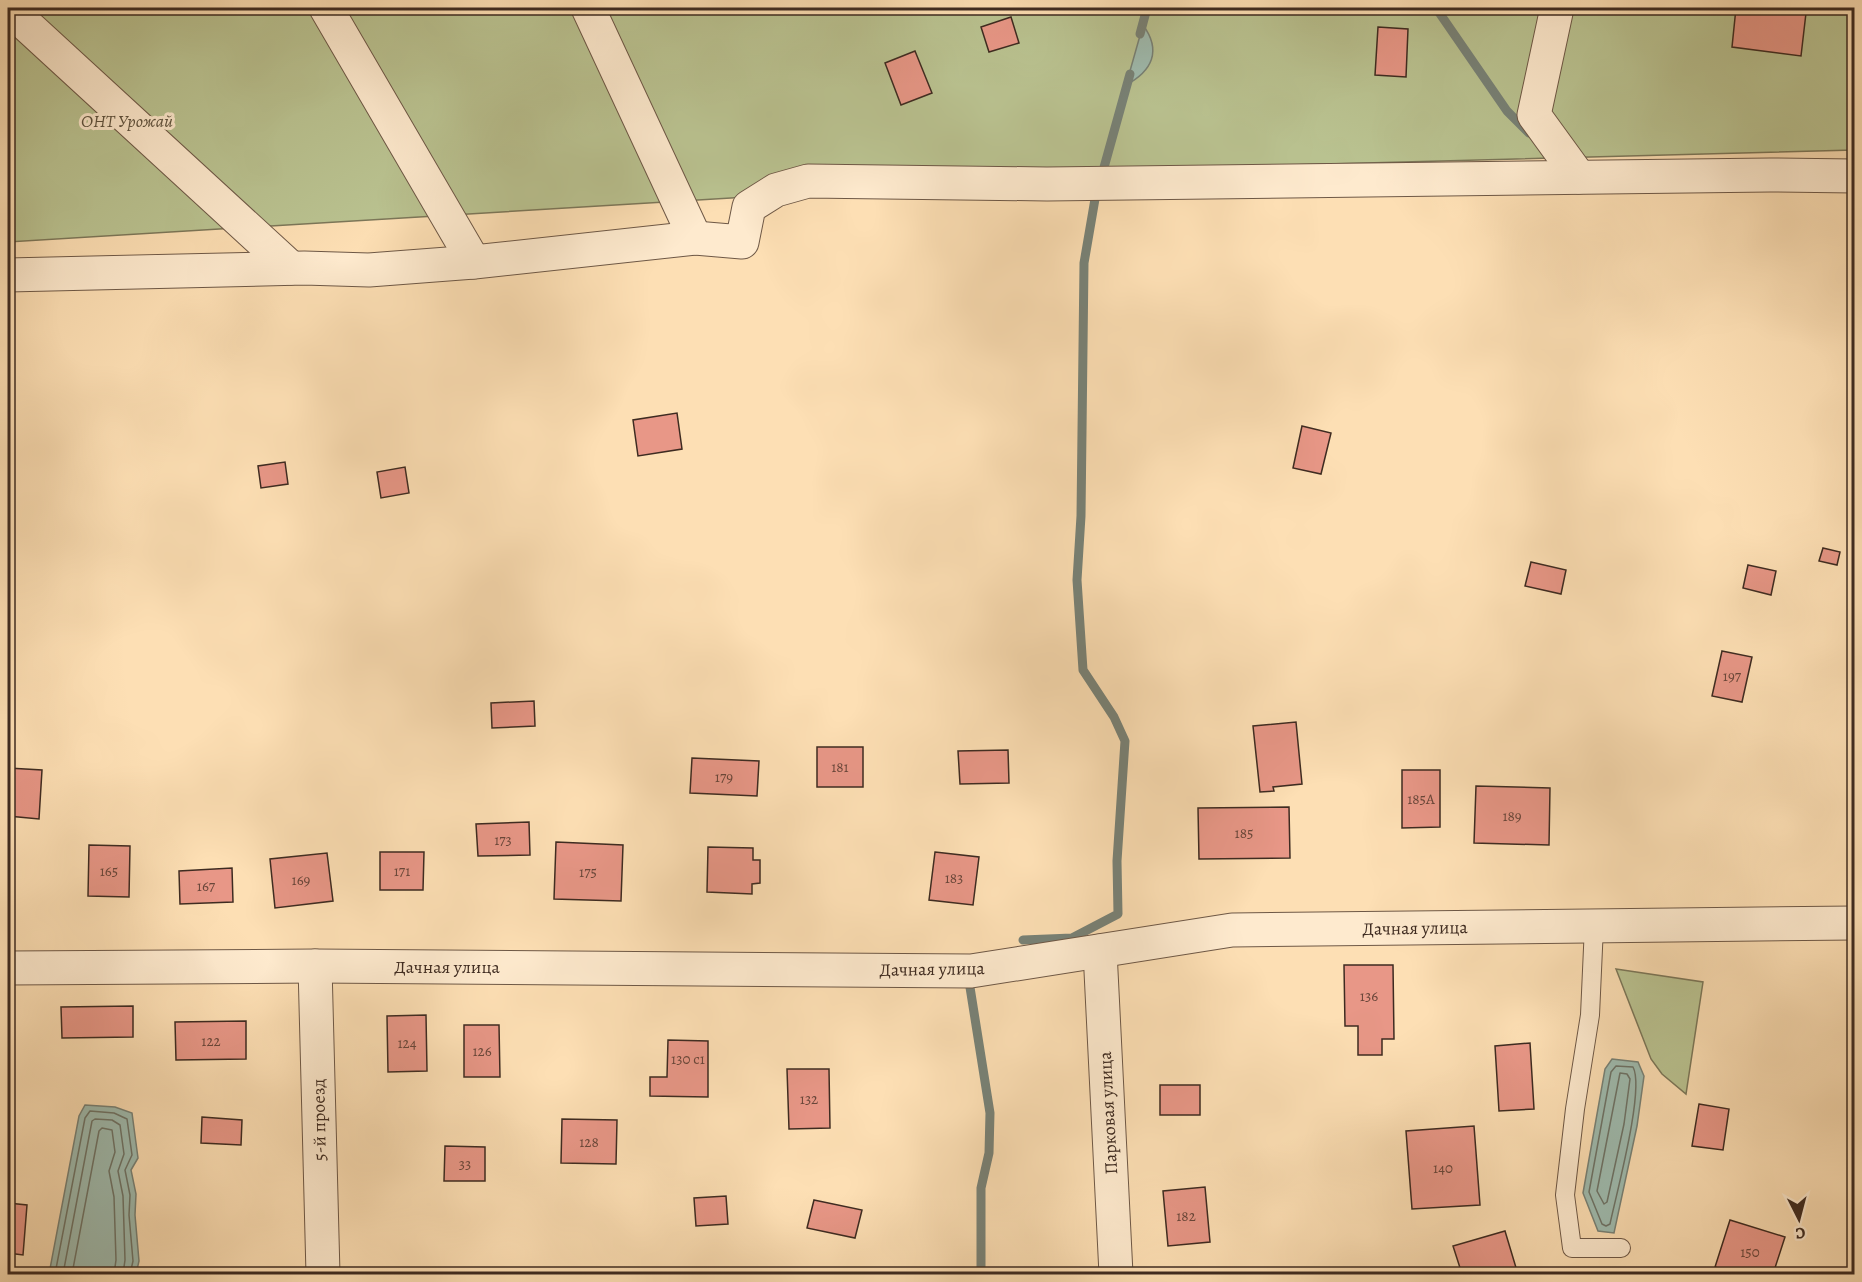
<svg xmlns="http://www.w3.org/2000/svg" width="1862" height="1282" font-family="Alegreya,serif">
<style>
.green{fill:#bac391;stroke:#7c7759;stroke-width:1.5}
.water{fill:#9fbcb0;stroke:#788277;stroke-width:1.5}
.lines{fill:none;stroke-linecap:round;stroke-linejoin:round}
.shore{stroke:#6e7468;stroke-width:1.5}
.stream{stroke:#788277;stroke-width:9}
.building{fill:#e89787;stroke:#3e2b21;stroke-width:1.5}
.lane-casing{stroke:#6e5846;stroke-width:20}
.street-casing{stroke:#6e5846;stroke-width:35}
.lane{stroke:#feeace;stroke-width:18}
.street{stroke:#feeace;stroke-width:33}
.labels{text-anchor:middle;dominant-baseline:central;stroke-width:6;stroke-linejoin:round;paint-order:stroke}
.number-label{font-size:15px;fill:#68463a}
.park-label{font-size:18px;font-style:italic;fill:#5d513d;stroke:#feeace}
.street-label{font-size:18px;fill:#3e2b21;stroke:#feeace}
</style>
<rect width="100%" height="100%" fill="#fddfb4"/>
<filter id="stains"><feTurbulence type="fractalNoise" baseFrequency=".00333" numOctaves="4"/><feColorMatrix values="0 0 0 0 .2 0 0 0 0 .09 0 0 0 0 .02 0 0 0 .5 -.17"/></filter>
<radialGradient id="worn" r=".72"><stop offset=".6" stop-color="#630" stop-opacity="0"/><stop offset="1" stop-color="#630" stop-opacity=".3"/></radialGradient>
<g class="green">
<path d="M 8,8 L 1854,8 L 1854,150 L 1254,166 L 8,242 Z"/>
<path d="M 1616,969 L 1703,982 L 1686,1094 L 1662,1074 L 1651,1059 Z"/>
</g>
<g class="water">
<path d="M 1143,25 C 1162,51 1152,71 1126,85 Z"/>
<path d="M 1612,1059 L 1638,1062 L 1644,1076 L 1637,1126 L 1614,1233 L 1598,1231 L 1583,1193 L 1605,1069 Z"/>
<path d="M 85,1105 L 115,1107 L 132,1113 L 138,1158 L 131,1170 L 136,1194 L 135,1215 L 139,1261 L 136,1274 L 49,1274 L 79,1116 Z"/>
</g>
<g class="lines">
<g class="shore">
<path d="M 1616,1066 L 1633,1067 C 1645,1089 1616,1195 1610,1224 L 1606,1226 L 1602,1224 L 1589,1192 L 1611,1072 Z"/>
<path d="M 1620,1073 L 1627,1074 L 1630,1079 L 1624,1124 L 1607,1202 L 1604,1204 L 1597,1191 Z"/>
<path d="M 55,1274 L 85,1118 L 90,1111 L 114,1113 L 127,1119 L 132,1155 L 125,1170 L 130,1195 L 129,1215 L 133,1261 L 130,1274"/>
<path d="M 63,1274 L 92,1121 L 95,1119 L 112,1120 L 120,1125 L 124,1154 L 118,1171 L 123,1196 L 125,1260 L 123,1274"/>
<path d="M 72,1274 L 99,1131 L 102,1128 L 112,1130 L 115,1152 L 109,1171 L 114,1197 L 116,1260 L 114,1274"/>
</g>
<g class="stream">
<path d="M 1436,8 L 1507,111 L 1529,133"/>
<path d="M 1140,34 L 1147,8"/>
<path d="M 1103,171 L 1130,74"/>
<path d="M 1023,940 L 1072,938 L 1118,914 L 1117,861 L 1125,741 L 1114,717 L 1083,670 L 1077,580 L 1081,516 L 1084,263 L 1095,199"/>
<path d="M 969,981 L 990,1113 L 989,1153 L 981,1188 L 981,1274"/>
</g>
</g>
<g class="building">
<path d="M 1736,8 L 1806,13 L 1801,56 L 1732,47 Z"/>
<path d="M 1011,17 L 1019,43 L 989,52 L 981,27 Z"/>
<path d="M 1378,27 L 1408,29 L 1406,77 L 1375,75 Z"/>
<path d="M 915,51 L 932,93 L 901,105 L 885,63 Z"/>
<path d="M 677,413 L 682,449 L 638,456 L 633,420 Z"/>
<path d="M 1302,426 L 1331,433 L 1321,474 L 1293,468 Z"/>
<path d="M 285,462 L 288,484 L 261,488 L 258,466 Z"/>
<path d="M 405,467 L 409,493 L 381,498 L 377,472 Z"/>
<path d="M 1823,548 L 1840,552 L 1837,565 L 1819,561 Z"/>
<path d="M 1531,562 L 1566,570 L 1561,594 L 1525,586 Z"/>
<path d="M 1748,565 L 1776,571 L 1771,595 L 1743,588 Z"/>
<path d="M 1722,651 L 1752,657 L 1742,702 L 1712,696 Z"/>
<path d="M 534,701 L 535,726 L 492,728 L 491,703 Z"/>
<path d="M 1296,722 L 1302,784 L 1273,787 L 1274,791 L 1260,792 L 1253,726 Z"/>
<rect x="817" y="747" width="46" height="40"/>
<path d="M 1008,750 L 1009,783 L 960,784 L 958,751 Z"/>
<path d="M 692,758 L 759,761 L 757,796 L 690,793 Z"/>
<path d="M 8,768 L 42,770 L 39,819 L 8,816 Z"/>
<path d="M 1402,770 L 1440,770 L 1440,827 L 1402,828 Z"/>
<path d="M 1476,786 L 1550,788 L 1549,845 L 1474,843 Z"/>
<path d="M 1289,807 L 1290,858 L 1199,859 L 1198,808 Z"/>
<path d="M 529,822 L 530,855 L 478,856 L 476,824 Z"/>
<path d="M 556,842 L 623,845 L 621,901 L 554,899 Z"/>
<path d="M 89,845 L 130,846 L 129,897 L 88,896 Z"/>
<path d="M 708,847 L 753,848 L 753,860 L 760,860 L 760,883 L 752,884 L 752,894 L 707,892 Z"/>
<path d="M 380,852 L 424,852 L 423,890 L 380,890 Z"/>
<path d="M 935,852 L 979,857 L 973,905 L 929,900 Z"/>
<path d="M 327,853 L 333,901 L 275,908 L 270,859 Z"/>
<path d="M 232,868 L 233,902 L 180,904 L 179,871 Z"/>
<path d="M 1344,965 L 1393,965 L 1394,1039 L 1382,1039 L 1382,1055 L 1358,1055 L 1358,1026 L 1345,1026 Z"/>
<path d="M 133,1006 L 133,1037 L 62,1038 L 61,1007 Z"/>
<path d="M 426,1015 L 427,1071 L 388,1072 L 387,1016 Z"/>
<path d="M 246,1021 L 246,1059 L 176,1060 L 175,1022 Z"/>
<path d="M 464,1025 L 499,1025 L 500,1077 L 464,1077 Z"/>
<path d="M 668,1040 L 708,1041 L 708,1097 L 650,1096 L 650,1077 L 667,1077 Z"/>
<path d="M 1530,1043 L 1534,1109 L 1499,1111 L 1495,1046 Z"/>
<path d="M 787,1069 L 829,1069 L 830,1128 L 789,1129 Z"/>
<rect x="1160" y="1085" width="40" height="30"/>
<path d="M 1699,1104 L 1729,1109 L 1723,1150 L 1692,1146 Z"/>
<path d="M 202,1117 L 242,1120 L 241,1145 L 201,1143 Z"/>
<path d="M 562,1119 L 617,1120 L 616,1164 L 561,1163 Z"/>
<path d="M 1474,1126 L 1480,1205 L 1412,1209 L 1406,1131 Z"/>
<path d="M 445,1146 L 485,1147 L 485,1181 L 444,1181 Z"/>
<path d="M 1205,1187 L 1210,1242 L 1168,1246 L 1163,1191 Z"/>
<path d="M 726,1196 L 728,1224 L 696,1226 L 694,1198 Z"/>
<path d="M 814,1200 L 862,1210 L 855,1238 L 807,1228 Z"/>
<path d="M 8,1203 L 27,1205 L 23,1255 L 8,1253 Z"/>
<path d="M 1730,1220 L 1785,1237 L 1773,1274 L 1737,1274 L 1715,1267 Z"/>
<path d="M 1505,1231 L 1517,1271 L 1505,1274 L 1462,1274 L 1453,1246 Z"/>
</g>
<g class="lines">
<defs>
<path id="lane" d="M 1594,926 L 1590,1015 L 1575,1109 L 1565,1195 L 1572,1248 L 1621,1248"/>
<g id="street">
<path d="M 8,8 L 291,268"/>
<path d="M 326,8 L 474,262"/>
<path d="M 588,8 L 695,238"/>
<path d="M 1557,8 L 1534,115 L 1579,177"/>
<path d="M 8,275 L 304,268 L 369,270 L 474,262 L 695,238 L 742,242 L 749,207 L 776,190 L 808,181 L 1047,184 L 1770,175 L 1854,176"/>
<path d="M 1100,951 L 1116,1274"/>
<path d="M 315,966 L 323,1274"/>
<path d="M 8,968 L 315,966 L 971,971 L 1232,930 L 1854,923"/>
</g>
</defs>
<use href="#lane" class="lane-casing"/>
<use href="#street" class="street-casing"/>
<use href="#lane" class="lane"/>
<use href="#street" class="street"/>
</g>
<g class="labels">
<g class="number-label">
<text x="1732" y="676">197</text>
<text x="840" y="767">181</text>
<text x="724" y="777">179</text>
<text x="1421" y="799">185А</text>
<text x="1512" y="816">189</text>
<text x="1244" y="833">185</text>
<text x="503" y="840">173</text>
<text x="109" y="871">165</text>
<text x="402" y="871">171</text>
<text x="588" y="872">175</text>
<text x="954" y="878">183</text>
<text x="301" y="880">169</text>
<text x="206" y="886">167</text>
<text x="1369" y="996">136</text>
<text x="211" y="1041">122</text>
<text x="407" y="1043">124</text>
<text x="482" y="1051">126</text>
<text x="688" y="1059">130 с1</text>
<text x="809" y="1099">132</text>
<text x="589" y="1142">128</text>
<text x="465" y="1164">33</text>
<text x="1443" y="1168">140</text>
<text x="1186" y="1216">182</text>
<text x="1750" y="1252">150</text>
</g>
<g class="park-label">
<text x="127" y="121">ОНТ Урожай</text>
</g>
<g class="street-label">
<text transform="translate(1415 928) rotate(-1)">Дачная улица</text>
<text x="447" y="967">Дачная улица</text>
<text transform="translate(932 969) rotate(-1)">Дачная улица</text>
<text transform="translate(1108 1113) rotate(-93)">Парковая улица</text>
<text transform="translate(319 1120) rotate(-91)">5-й проезд</text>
</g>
</g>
<rect width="1862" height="1282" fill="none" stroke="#fddfb4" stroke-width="30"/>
<rect x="9" y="9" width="1844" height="1264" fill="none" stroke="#3e2b21" stroke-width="3"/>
<rect x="15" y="15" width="1832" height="1252" fill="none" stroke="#3e2b21" stroke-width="1.5"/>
<g transform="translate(1799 1219) rotate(174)" stroke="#feeace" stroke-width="4.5" paint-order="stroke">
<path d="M0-4.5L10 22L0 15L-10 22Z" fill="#3e2b21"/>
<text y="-9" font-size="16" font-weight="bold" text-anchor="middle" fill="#3e2b21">С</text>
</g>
<rect width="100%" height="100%" filter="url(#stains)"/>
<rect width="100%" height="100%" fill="url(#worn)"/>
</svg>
